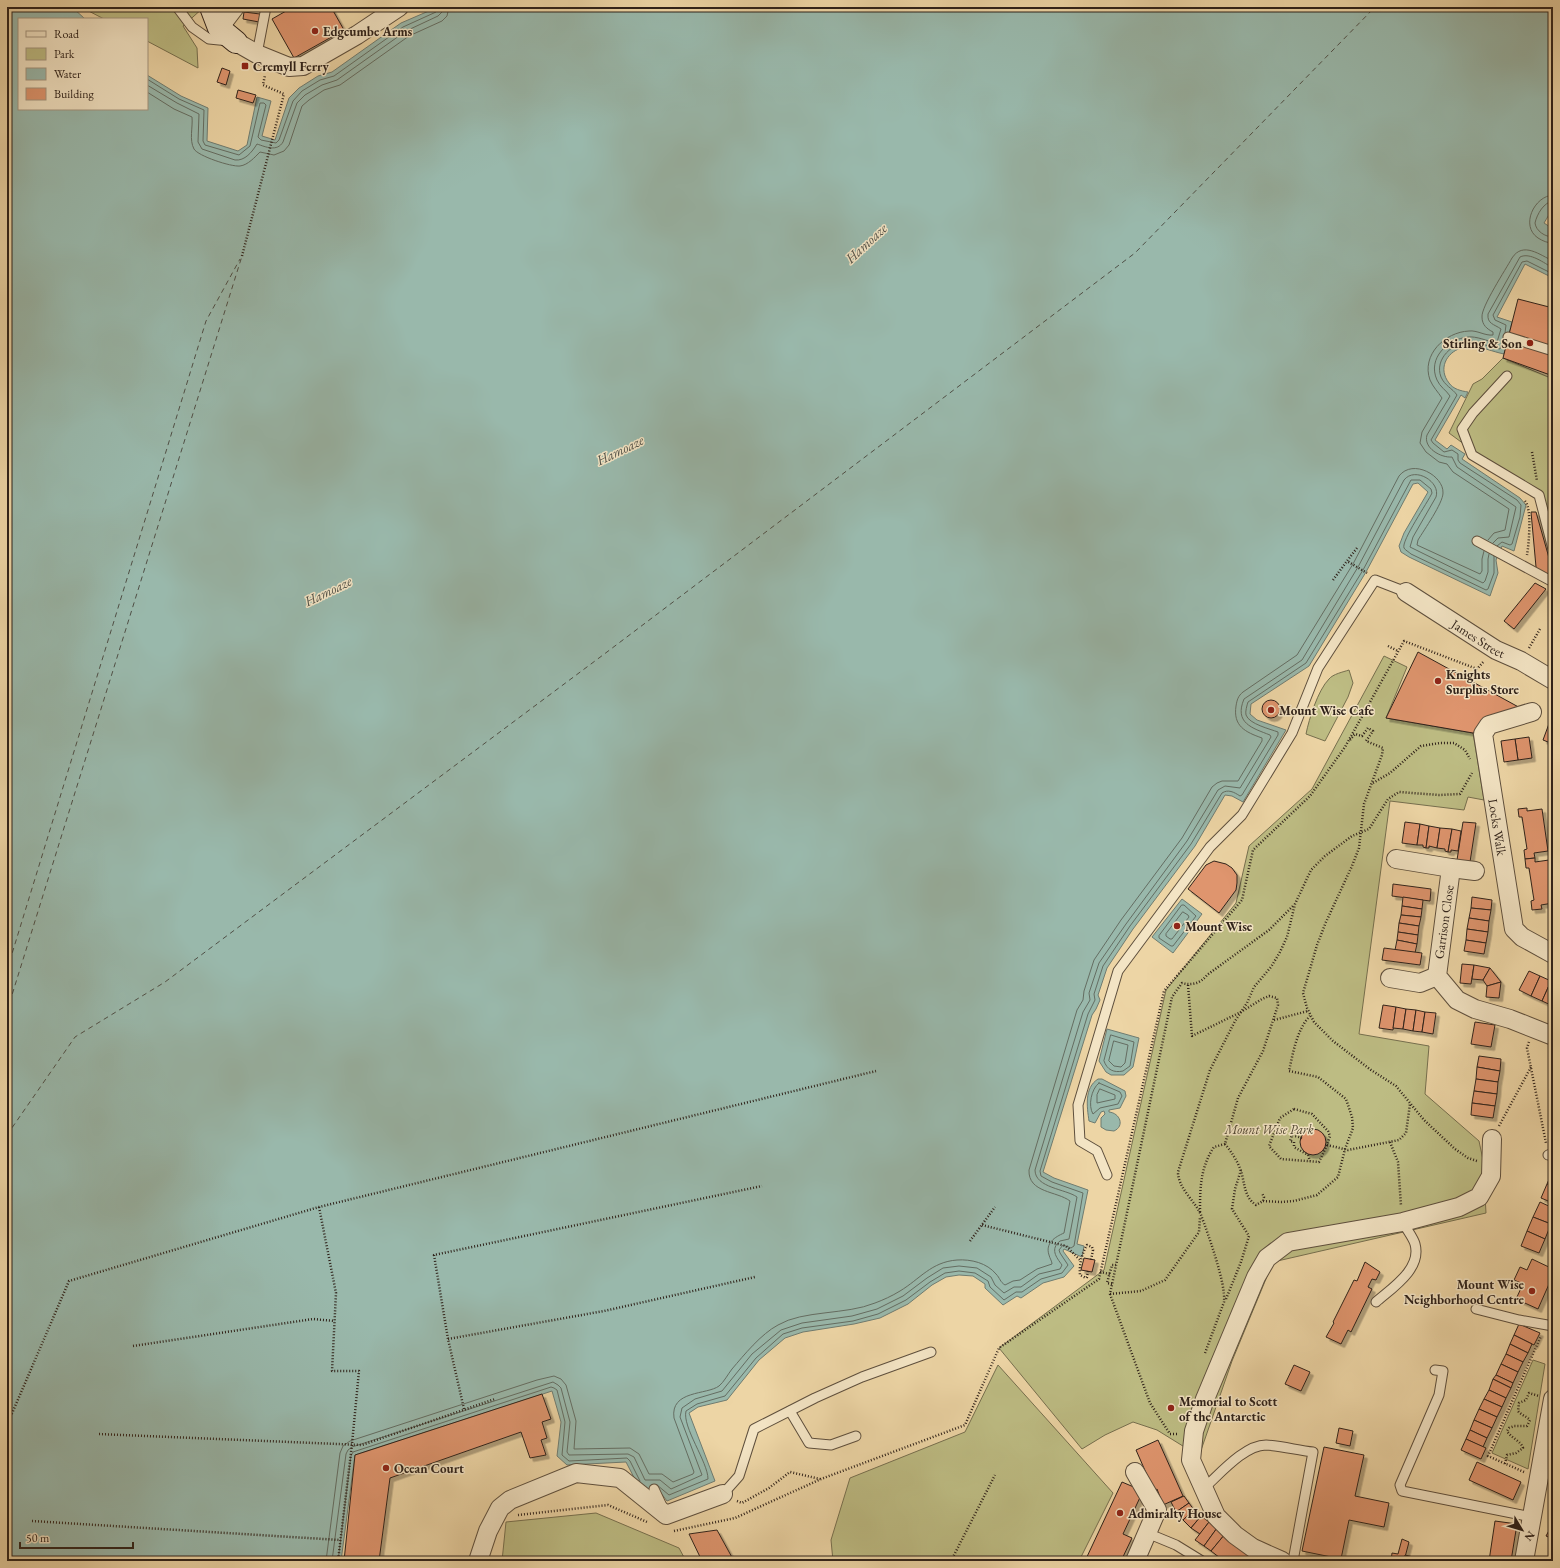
<svg xmlns="http://www.w3.org/2000/svg" width="1560" height="1568" font-family="'EB Garamond',serif">
<style>
.green{fill:#bdbc83;stroke:#766f4e}
.water{fill:#99b8ab;stroke:#6f7c71}
.lines{fill:none;stroke-linecap:round;stroke-linejoin:round}
.shore{stroke:#646d62;stroke-width:1}
.ferry{stroke:#4f4f46;stroke-width:1;stroke-dasharray:5 4;stroke-linecap:butt}
.building{fill:#df956e;stroke:#2f221a;filter:url(#shadow)}
.lane-casing{stroke:#5e4f3d;stroke-width:11}
.street-casing{stroke:#5e4f3d;stroke-width:20}
.secondary-casing{stroke:#2f221a;stroke-width:24}
.path{stroke:#2f221a;stroke-width:2.5;stroke-dasharray:1 2;stroke-linecap:butt}
.lane{stroke:#f3e4c4;stroke-width:9}
.street{stroke:#f3e4c4;stroke-width:18}
.secondary{stroke:#f3e4c4;stroke-width:22}
.poi-dot{fill:#8f2418;stroke:#f3e4c4;stroke-width:1.5}
.labels{text-anchor:middle;dominant-baseline:central;stroke-width:3;stroke-linejoin:round;paint-order:stroke}
.poi-label{font-size:13px;font-weight:bold;fill:#2f221a;stroke:#f3e4c4;text-anchor:start}
.street-label{font-size:13px;fill:#2f221a;stroke:#f3e4c4}
.park-label{font-size:13px;font-style:italic;fill:#524834;stroke:#f3e4c4}
.water-label{font-size:14px;font-style:italic;fill:#4f4f46;stroke:#f3e4c4}
</style>
<defs>
<filter id="shadow"><feDropShadow dx="3.5" dy="3.5" stdDeviation="0" flood-color="#0004"/></filter>
</defs>
<rect width="100%" height="100%" fill="#edd5a5"/>
<filter id="stains"><feTurbulence type="fractalNoise" baseFrequency=".005" numOctaves="4"/><feColorMatrix values="0 0 0 0 .2 0 0 0 0 .09 0 0 0 0 .02 0 0 0 .5 -.17"/></filter>
<radialGradient id="worn" r=".72"><stop offset=".6" stop-color="#630" stop-opacity="0"/><stop offset="1" stop-color="#630" stop-opacity=".3"/></radialGradient>
<g class="green">
<path d="M 81,7 L 204,7 L 183,26 L 197,48 L 198,68 L 147,41 L 147,19 L 104,19 Z"/>
<path d="M 1503,358 L 1553,379 L 1553,530 L 1538,499 L 1449,433 L 1473,384 L 1482,379 Z"/>
<path d="M 1384,656 L 1407,667 L 1386,718 L 1473,733 L 1484,800 L 1468,797 L 1464,810 L 1390,801 L 1359,1034 L 1429,1046 L 1425,1094 L 1479,1141 L 1483,1160 L 1486,1213 L 1273,1262 L 1232,1361 L 1199,1456 L 1157,1430 L 1133,1422 L 1105,1435 L 1082,1449 L 999,1348 L 1104,1270 L 1166,990 L 1236,903 L 1249,846 L 1312,789 Z"/>
<path d="M 1349,670 L 1353,683 L 1348,697 L 1325,741 L 1306,734 C 1309,719 1318,690 1329,679 C 1333,674 1343,672 1349,670 Z"/>
<path d="M 1533,1360 L 1545,1364 L 1528,1469 L 1492,1453 Z"/>
<path d="M 998,1365 L 1113,1493 L 1079,1561 L 833,1561 L 831,1540 L 850,1478 L 965,1432 Z"/>
<path d="M 596,1513 L 679,1548 L 686,1561 L 502,1561 L 506,1522 Z"/>
</g>
<g class="water">
<path d="M 7,7 L 72,7 L 85,19 L 19,19 L 19,109 L 147,109 L 147,75 L 181,96 L 208,108 L 207,141 L 238,151 L 247,145 L 257,97 L 271,101 L 262,136 L 275,140 L 289,98 L 299,88 L 318,76 L 332,72 L 401,23 L 438,7 L 1553,7 L 1553,208 L 1544,223 L 1553,229 L 1553,278 L 1525,264 L 1497,317 L 1512,322 L 1504,354 C 1494,352 1479,346 1470,346 C 1467,346 1464,348 1461,348 C 1446,353 1438,369 1449,383 C 1453,389 1461,391 1468,392 L 1465,398 L 1461,395 L 1435,440 L 1447,449 L 1451,445 L 1465,454 L 1462,459 L 1520,498 L 1526,505 L 1514,551 L 1502,546 L 1496,560 L 1498,573 L 1490,596 L 1409,557 L 1401,552 L 1399,546 L 1404,533 L 1428,492 L 1418,483 L 1413,484 L 1366,572 L 1309,666 L 1251,704 L 1250,714 L 1257,720 L 1286,730 L 1243,802 L 1232,796 L 1225,795 L 1195,846 L 1133,929 L 1107,968 L 1098,995 L 1100,1000 L 1096,1009 L 1092,1015 L 1043,1172 L 1054,1178 L 1088,1190 L 1077,1244 L 1084,1246 L 1082,1257 L 1064,1249 L 1063,1251 L 1074,1266 L 1064,1277 L 1043,1283 L 1021,1298 L 1017,1296 L 1003,1305 L 985,1288 L 985,1284 L 973,1276 L 959,1275 L 946,1277 L 932,1285 L 908,1304 L 880,1318 L 854,1324 L 803,1332 L 785,1338 L 759,1360 L 727,1400 L 698,1407 L 689,1413 L 715,1481 L 667,1501 L 657,1488 L 641,1491 L 626,1462 L 567,1465 L 557,1456 L 561,1422 L 552,1391 L 355,1455 L 341,1561 L 7,1561 Z"/>
<path d="M 1182,899 L 1202,914 L 1173,953 L 1152,937 Z"/>
<path d="M 1107,1029 L 1139,1038 L 1133,1067 L 1124,1075 L 1111,1075 L 1106,1072 L 1099,1061 Z"/>
<path d="M 1098,1079 L 1102,1079 L 1125,1091 L 1126,1096 L 1120,1108 L 1109,1110 L 1109,1112 C 1120,1113 1125,1126 1114,1131 L 1106,1130 L 1101,1127 L 1101,1118 L 1105,1114 L 1104,1111 L 1101,1112 L 1095,1123 L 1089,1121 C 1087,1107 1084,1088 1098,1079 Z"/>
</g>
<g class="lines">
<g class="shore">
<path d="M 147,79 L 179,99 L 204,110 L 203,141 L 205,145 L 239,155 L 250,146 L 260,103 L 264,103 L 266,105 L 258,137 L 261,140 L 276,143 L 279,140 L 293,101 L 302,91 L 320,80 L 334,76 L 403,27 L 436,12 L 438,7"/>
<path d="M 147,85 L 177,103 L 199,114 L 198,142 L 202,149 L 235,160 C 245,161 252,152 257,144 C 266,147 277,152 283,142 L 297,103 L 305,95 L 322,85 L 337,80 L 406,31 L 438,16 L 442,12 L 443,7"/>
<path d="M 147,92 L 174,109 L 192,117 C 193,127 189,140 194,149 C 198,156 231,167 240,166 C 248,165 255,157 260,152 L 274,155 L 284,151 L 289,145 L 302,106 L 309,100 L 324,90 L 340,85 L 409,36 L 442,21 L 447,16 L 449,7"/>
<path d="M 1553,195 C 1534,196 1520,226 1538,238 C 1543,241 1547,243 1553,243"/>
<path d="M 1553,201 C 1544,202 1537,214 1535,223 C 1536,231 1545,237 1553,237"/>
<path d="M 1505,333 L 1506,325 L 1495,320 L 1493,315 L 1522,262 L 1527,261 L 1553,274"/>
<path d="M 1488,540 L 1494,533 L 1505,530 L 1509,509 L 1453,472 L 1447,464 L 1439,462 L 1426,452 L 1420,443 L 1422,432 L 1442,398 C 1438,392 1433,387 1430,380 C 1421,355 1445,332 1469,331 C 1477,330 1485,336 1493,335 L 1493,332 C 1487,329 1482,325 1482,317 C 1481,307 1506,269 1512,258 C 1523,241 1540,255 1553,261"/>
<path d="M 1493,543 L 1498,538 L 1509,537 L 1516,507 L 1457,467 L 1452,457 C 1441,458 1423,448 1427,435 L 1450,396 C 1446,390 1440,387 1437,380 C 1427,358 1448,339 1468,337 C 1476,336 1488,341 1495,343 L 1497,342 L 1501,329 C 1494,324 1487,324 1488,314 L 1520,257 C 1530,252 1544,263 1553,268"/>
<path d="M 1497,546 L 1502,542 L 1510,545 L 1512,544 L 1520,517 L 1521,505 L 1517,500 L 1460,463 L 1458,460 L 1458,454 L 1452,450 L 1444,452 L 1433,443 L 1431,440 L 1457,395 C 1452,388 1445,386 1441,377 C 1434,359 1453,342 1470,342 C 1479,342 1490,347 1500,349 L 1503,339"/>
<path d="M 1182,905 L 1184,905 L 1196,916 L 1173,946 L 1171,946 L 1159,938 L 1159,936 Z"/>
<path d="M 1183,912 L 1188,915 L 1189,917 L 1172,939 L 1170,939 L 1166,936 L 1166,934 Z"/>
<path d="M 1111,1035 L 1134,1042 L 1130,1066 L 1123,1071 C 1114,1073 1107,1070 1104,1061 Z"/>
<path d="M 1114,1041 L 1128,1045 L 1125,1063 L 1121,1067 L 1114,1066 L 1109,1061 Z"/>
<path d="M 1099,1083 L 1120,1092 L 1122,1096 L 1118,1104 L 1100,1108 L 1093,1114 C 1088,1106 1091,1089 1099,1083 Z"/>
<path d="M 1100,1089 L 1115,1095 L 1115,1099 L 1097,1103 L 1097,1095 Z"/>
<path d="M 657,1485 L 669,1495 L 708,1479 C 708,1462 682,1427 686,1411 L 697,1404 L 725,1396 L 756,1358 L 783,1334 L 802,1328 L 853,1321 L 878,1314 L 906,1300 L 930,1282 L 945,1273 L 959,1271 L 975,1273 L 988,1281 L 990,1287 L 1004,1300 L 1016,1292 L 1022,1292 L 1041,1279 L 1062,1273 L 1068,1265 L 1060,1253 L 1059,1250 L 1063,1245 L 1071,1248 L 1074,1246 L 1083,1193 L 1052,1182 L 1041,1176 L 1040,1171 L 1088,1014 L 1095,1000 L 1094,994 L 1103,966 L 1130,926 L 1191,844 L 1222,793 C 1228,789 1234,792 1240,796 L 1242,795 L 1278,735 L 1278,732 C 1270,729 1249,724 1246,715 C 1245,712 1247,705 1248,702 L 1306,663 L 1363,570 L 1411,480 L 1420,480 L 1431,489 L 1432,493 C 1428,502 1401,541 1404,548 C 1405,550 1409,552 1411,554 L 1486,590 L 1488,589 L 1494,573 L 1494,556"/>
<path d="M 326,1561 L 340,1453 L 343,1446 L 350,1441 L 537,1380 L 554,1376 L 561,1379 L 566,1385 L 576,1421 L 574,1449 L 630,1448 L 639,1454 L 649,1474 L 662,1474 L 673,1482 L 693,1474 L 694,1472 L 674,1418 C 670,1390 707,1395 719,1386 C 724,1382 728,1374 732,1369 C 744,1355 761,1334 778,1325 C 803,1310 846,1315 875,1303 C 883,1300 892,1296 900,1291 C 920,1279 931,1262 957,1260 C 971,1259 987,1263 996,1274 C 1000,1278 1000,1282 1005,1285 L 1013,1281 L 1020,1280 L 1037,1269 L 1052,1264 C 1052,1261 1050,1259 1049,1255 C 1045,1243 1055,1237 1064,1233 L 1070,1201 C 1057,1191 1028,1193 1029,1170 L 1077,1010 L 1083,1000 L 1084,991 L 1094,960 L 1121,920 L 1182,838 L 1212,787 L 1217,783 L 1222,781 L 1238,781 L 1262,741 L 1262,738 C 1245,732 1233,726 1236,706 C 1237,700 1238,696 1243,692 L 1297,655 L 1353,564 L 1399,476 C 1413,458 1444,476 1443,493 C 1443,503 1424,530 1418,540 L 1417,545 L 1480,574 L 1482,571 L 1482,559 L 1484,551"/>
<path d="M 332,1561 L 346,1454 L 348,1450 L 352,1447 L 553,1382 L 558,1385 L 561,1388 L 570,1422 L 567,1452 L 569,1455 L 628,1454 L 634,1457 L 645,1480 L 660,1480 L 671,1489 L 702,1475 L 680,1417 L 682,1408 L 695,1399 L 722,1391 L 752,1354 L 781,1330 L 802,1323 L 852,1316 L 877,1309 L 903,1296 L 927,1278 L 943,1268 L 959,1266 L 977,1268 L 991,1277 L 995,1285 L 1004,1293 L 1014,1287 L 1021,1287 L 1039,1274 L 1060,1269 L 1062,1265 C 1056,1257 1050,1249 1060,1241 L 1069,1239 L 1077,1197 C 1066,1189 1035,1188 1035,1170 L 1083,1012 L 1090,1000 L 1089,993 L 1099,963 L 1126,924 L 1187,841 L 1218,790 L 1225,786 L 1240,788 L 1271,737 L 1270,735 C 1252,728 1234,723 1244,699 L 1302,660 L 1358,567 L 1404,480 C 1415,466 1441,482 1436,497 L 1413,537 L 1410,547 L 1483,583 L 1485,581 L 1488,572 L 1488,559 L 1489,554"/>
<path d="M 338,1561 L 351,1456 L 353,1452 L 551,1387 L 554,1388 L 557,1390 L 565,1422 L 562,1455 L 569,1461 L 627,1458 L 630,1461 L 640,1481"/>
</g>
<g class="ferry">
<path d="M 7,970 L 206,321 L 240,259"/>
<path d="M 7,1011 L 242,256"/>
<path d="M 7,1135 L 75,1037 L 165,982 L 603,655 L 1135,253 L 1375,7"/>
</g>
</g>
<g class="building">
<path d="M 293,7 L 331,7 L 344,30 L 294,58 L 272,19 Z"/>
<path d="M 244,12 L 260,14 L 259,22 L 243,19 Z"/>
<path d="M 222,68 L 230,71 L 226,85 L 217,82 Z"/>
<path d="M 238,90 L 256,95 L 253,103 L 236,98 Z"/>
<path d="M 1518,299 L 1553,308 L 1553,376 L 1503,358 Z"/>
<path d="M 1531,512 L 1536,512 L 1553,572 L 1553,579 L 1539,572 L 1536,567 Z"/>
<path d="M 1535,583 L 1546,589 L 1514,629 L 1504,621 Z"/>
<path d="M 1418,652 L 1524,710 L 1473,733 L 1386,718 Z"/>
<circle cx="1271" cy="709" r="9"/>
<path d="M 1550,721 L 1553,722 L 1553,744 L 1543,740 Z"/>
<path d="M 1529,737 L 1532,758 L 1518,760 L 1515,739 Z"/>
<path d="M 1515,739 L 1518,760 L 1504,762 L 1501,741 Z"/>
<path d="M 1527,808 L 1527,811 L 1542,809 L 1548,851 L 1534,853 L 1535,858 L 1525,859 L 1524,850 L 1527,849 L 1522,817 L 1519,817 L 1518,809 Z"/>
<path d="M 1405,822 L 1420,824 L 1417,845 L 1402,843 Z"/>
<path d="M 1463,822 L 1476,823 L 1470,862 L 1457,860 Z"/>
<path d="M 1420,824 L 1429,826 L 1426,848 L 1423,847 L 1423,845 L 1417,845 Z"/>
<path d="M 1429,826 L 1440,828 L 1437,848 L 1429,846 L 1429,848 L 1426,848 Z"/>
<path d="M 1440,828 L 1452,829 L 1448,852 L 1445,851 L 1445,849 L 1437,848 Z"/>
<path d="M 1452,829 L 1461,831 L 1458,851 L 1451,850 L 1451,852 L 1448,852 Z"/>
<path d="M 1535,858 L 1535,862 L 1549,860 L 1553,886 L 1553,903 L 1541,905 L 1542,909 L 1532,910 L 1531,901 L 1534,900 L 1533,894 L 1529,868 L 1526,868 L 1525,859 Z"/>
<path d="M 1214,861 L 1226,864 L 1232,868 L 1237,875 L 1237,883 L 1236,890 L 1219,913 L 1188,889 L 1206,865 Z"/>
<path d="M 1393,884 L 1431,889 L 1430,901 L 1392,896 Z"/>
<path d="M 1403,897 L 1423,900 L 1422,909 L 1402,906 Z"/>
<path d="M 1472,897 L 1492,900 L 1491,910 L 1471,908 Z"/>
<path d="M 1402,906 L 1422,909 L 1421,917 L 1401,915 Z"/>
<path d="M 1471,908 L 1491,910 L 1489,921 L 1469,918 Z"/>
<path d="M 1401,915 L 1421,917 L 1419,926 L 1399,923 Z"/>
<path d="M 1469,918 L 1489,921 L 1488,932 L 1467,929 Z"/>
<path d="M 1399,923 L 1419,926 L 1418,935 L 1398,932 Z"/>
<path d="M 1467,929 L 1488,932 L 1486,943 L 1466,940 Z"/>
<path d="M 1398,932 L 1418,935 L 1417,944 L 1397,940 Z"/>
<path d="M 1397,940 L 1417,944 L 1415,953 L 1395,950 Z"/>
<path d="M 1466,940 L 1486,943 L 1484,954 L 1464,951 Z"/>
<path d="M 1384,948 L 1422,953 L 1420,965 L 1382,960 Z"/>
<path d="M 1462,964 L 1474,965 L 1471,984 L 1460,983 Z"/>
<path d="M 1474,965 L 1490,968 L 1483,980 L 1472,979 Z"/>
<path d="M 1490,968 L 1501,982 L 1487,986 L 1483,980 Z"/>
<path d="M 1529,971 L 1540,976 L 1531,996 L 1519,990 Z"/>
<path d="M 1540,976 L 1551,981 L 1542,1001 L 1531,996 Z"/>
<path d="M 1551,981 L 1553,982 L 1553,1006 L 1542,1001 Z"/>
<path d="M 1501,982 L 1499,998 L 1486,997 L 1487,986 Z"/>
<path d="M 1383,1005 L 1396,1007 L 1393,1030 L 1379,1028 Z"/>
<path d="M 1396,1007 L 1406,1009 L 1403,1029 L 1393,1028 Z"/>
<path d="M 1406,1009 L 1416,1010 L 1413,1031 L 1403,1029 Z"/>
<path d="M 1416,1010 L 1425,1012 L 1422,1032 L 1413,1031 Z"/>
<path d="M 1425,1012 L 1436,1013 L 1433,1034 L 1422,1032 Z"/>
<path d="M 1475,1022 L 1495,1025 L 1491,1047 L 1471,1044 Z"/>
<path d="M 1479,1056 L 1501,1059 L 1500,1071 L 1477,1067 Z"/>
<path d="M 1477,1067 L 1500,1071 L 1498,1082 L 1476,1079 Z"/>
<path d="M 1476,1079 L 1498,1082 L 1497,1094 L 1474,1091 Z"/>
<path d="M 1474,1091 L 1497,1094 L 1495,1106 L 1472,1103 Z"/>
<path d="M 1472,1103 L 1495,1106 L 1493,1118 L 1471,1115 Z"/>
<circle cx="1313" cy="1142" r="13"/>
<path d="M 1553,1170 L 1553,1186 L 1547,1184 Z"/>
<path d="M 1547,1184 L 1553,1186 L 1553,1203 L 1541,1198 Z"/>
<path d="M 1540,1202 L 1553,1208 L 1553,1220 L 1551,1224 L 1533,1217 Z"/>
<path d="M 1533,1217 L 1551,1224 L 1545,1239 L 1527,1231 Z"/>
<path d="M 1527,1231 L 1545,1239 L 1539,1253 L 1521,1246 Z"/>
<path d="M 1084,1258 L 1095,1260 L 1092,1272 L 1081,1270 Z"/>
<path d="M 1532,1259 L 1553,1269 L 1553,1275 L 1538,1309 L 1516,1299 L 1523,1284 L 1514,1280 L 1520,1267 L 1527,1270 Z"/>
<path d="M 1365,1262 L 1380,1272 L 1376,1280 L 1372,1279 L 1368,1287 L 1372,1289 L 1351,1332 L 1348,1330 L 1341,1344 L 1326,1337 L 1334,1323 L 1333,1322 L 1354,1280 L 1357,1281 Z"/>
<path d="M 1519,1324 L 1540,1333 L 1534,1345 L 1514,1335 Z"/>
<path d="M 1514,1335 L 1532,1344 L 1528,1353 L 1510,1344 Z"/>
<path d="M 1510,1344 L 1528,1353 L 1523,1362 L 1506,1354 Z"/>
<path d="M 1506,1354 L 1523,1362 L 1518,1372 L 1501,1364 Z"/>
<path d="M 1501,1364 L 1518,1372 L 1513,1383 L 1496,1375 Z"/>
<path d="M 1294,1365 L 1310,1372 L 1301,1391 L 1285,1384 Z"/>
<path d="M 1496,1375 L 1513,1383 L 1511,1388 L 1493,1379 Z"/>
<path d="M 1493,1379 L 1511,1388 L 1506,1398 L 1489,1390 Z"/>
<path d="M 1489,1390 L 1506,1398 L 1502,1407 L 1484,1399 Z"/>
<path d="M 542,1394 L 551,1419 L 542,1422 L 547,1438 L 541,1440 L 546,1455 L 530,1458 L 521,1432 L 390,1478 L 379,1561 L 344,1561 L 355,1455 Z"/>
<path d="M 1484,1399 L 1502,1407 L 1497,1417 L 1479,1409 Z"/>
<path d="M 1479,1409 L 1497,1417 L 1492,1428 L 1474,1420 Z"/>
<path d="M 1474,1420 L 1492,1428 L 1487,1438 L 1470,1430 Z"/>
<path d="M 1339,1428 L 1353,1431 L 1350,1446 L 1336,1443 Z"/>
<path d="M 1470,1430 L 1487,1438 L 1483,1447 L 1466,1439 Z"/>
<path d="M 1466,1439 L 1486,1448 L 1481,1459 L 1461,1450 Z"/>
<path d="M 1158,1440 L 1183,1496 L 1163,1505 L 1157,1489 L 1154,1491 L 1136,1450 Z"/>
<path d="M 1324,1447 L 1364,1455 L 1355,1496 L 1389,1503 L 1384,1527 L 1349,1520 L 1341,1559 L 1302,1551 Z"/>
<path d="M 1477,1462 L 1521,1482 L 1513,1500 L 1469,1480 Z"/>
<path d="M 1122,1482 L 1143,1491 L 1123,1534 L 1132,1538 L 1121,1561 L 1085,1561 Z"/>
<path d="M 1184,1496 L 1189,1503 L 1176,1512 L 1171,1502 Z"/>
<path d="M 1189,1503 L 1194,1510 L 1183,1520 L 1176,1512 Z"/>
<path d="M 1194,1510 L 1201,1516 L 1191,1528 L 1183,1520 Z"/>
<path d="M 1201,1516 L 1209,1522 L 1200,1534 L 1191,1528 Z"/>
<path d="M 1495,1521 L 1517,1524 L 1511,1561 L 1489,1561 Z"/>
<path d="M 1209,1522 L 1217,1528 L 1204,1546 L 1195,1540 Z"/>
<path d="M 1552,1525 L 1553,1525 L 1553,1539 L 1546,1536 Z"/>
<path d="M 1217,1528 L 1225,1534 L 1211,1551 L 1204,1546 Z"/>
<path d="M 717,1530 L 734,1561 L 702,1561 L 689,1534 Z"/>
<path d="M 1225,1534 L 1252,1554 L 1247,1561 L 1224,1561 L 1211,1551 Z"/>
<path d="M 1402,1539 L 1409,1542 L 1404,1561 L 1391,1561 L 1392,1553 L 1398,1554 Z"/>
<path d="M 1405,1555 L 1417,1558 L 1417,1561 L 1404,1561 Z"/>
<path d="M 1417,1558 L 1430,1560 L 1430,1561 L 1417,1561 Z"/>
</g>
<g class="lines">
<defs>
<g id="lane">
<path d="M 177,7 L 192,27 L 209,39 L 229,41"/>
<path d="M 257,54 L 266,7"/>
<path d="M 1508,337 L 1553,351"/>
<path d="M 1507,376 L 1473,413 L 1462,429 L 1472,455 L 1539,495 L 1553,549"/>
<path d="M 1477,541 L 1553,582"/>
<path d="M 1548,1155 L 1553,1153"/>
<path d="M 1107,1175 L 1097,1151 L 1080,1141 L 1078,1105 L 1118,971 L 1210,847 L 1242,815 L 1292,733 L 1318,668 L 1375,580 L 1406,592"/>
<path d="M 1376,1302 C 1392,1288 1422,1269 1415,1244 C 1413,1237 1406,1229 1403,1222"/>
<path d="M 1476,1309 L 1519,1320 L 1553,1326"/>
<path d="M 1435,1370 L 1443,1371 L 1439,1395 L 1400,1485 L 1402,1491 L 1532,1517"/>
<path d="M 790,1411 L 809,1443 L 831,1445 L 856,1436"/>
<path d="M 654,1489 L 662,1506"/>
<path d="M 1203,1489 C 1219,1475 1244,1445 1266,1445 C 1281,1446 1297,1450 1313,1452 L 1293,1561"/>
<path d="M 723,1494 L 739,1476 L 754,1429 L 815,1398 L 862,1377 L 931,1352"/>
<path d="M 1147,1533 L 1176,1545 L 1202,1561"/>
</g>
<g id="street">
<path d="M 219,28 L 235,7"/>
<path d="M 236,42 L 257,54 L 289,67 L 303,66 L 357,35 L 399,7"/>
<path id="s1" d="M 1406,592 L 1496,650 L 1521,661 L 1553,680"/>
<path id="s2" d="M 1532,712 L 1489,725 L 1483,734 L 1514,929 L 1522,937 L 1553,954"/>
<path d="M 1396,859 L 1451,868 L 1475,871"/>
<path d="M 1451,868 L 1437,976 L 1457,1000 L 1475,1009 L 1510,1019 L 1553,1036"/>
<path d="M 1390,978 L 1420,983 L 1437,976"/>
<path d="M 478,1561 L 488,1531 L 500,1508 L 510,1500 L 576,1473 L 620,1478 L 666,1515 L 723,1494"/>
<path d="M 1135,1561 L 1157,1510 L 1135,1472"/>
<path d="M 1282,1561 L 1253,1548 L 1235,1535 L 1216,1516 L 1191,1460 L 1194,1431 L 1205,1399 L 1256,1277 L 1267,1258 L 1288,1242 L 1403,1222 L 1459,1207 L 1479,1197 L 1491,1176 L 1492,1139"/>
<path d="M 1524,1561 L 1553,1399"/>
</g>
<path id="secondary" d="M 211,7 L 219,28 L 236,42"/>
</defs>
<use href="#lane" class="lane-casing"/>
<use href="#street" class="street-casing"/>
<use href="#secondary" class="secondary-casing"/>
<g class="path">
<path d="M 242,256 L 284,94 L 263,85 L 265,75"/>
<path d="M 1532,452 L 1537,481"/>
<path d="M 1525,501 C 1532,509 1529,543 1527,555"/>
<path d="M 1357,548 L 1347,561 L 1367,573"/>
<path d="M 1333,580 L 1347,561"/>
<path d="M 1388,646 L 1398,651"/>
<path d="M 1529,648 L 1540,629"/>
<path d="M 1350,740 L 1355,734 L 1362,736 L 1368,728 L 1373,731 L 1366,741 L 1383,748 L 1382,755 L 1364,804 L 1359,848 L 1352,866 L 1326,922 L 1317,945 L 1303,993 L 1307,1008 L 1314,1022 L 1333,1041 L 1350,1054 L 1371,1070 L 1396,1086 L 1424,1120 L 1455,1149 L 1468,1158 L 1477,1161"/>
<path d="M 1373,783 L 1390,773 L 1421,746 L 1440,743 L 1454,743 L 1465,750 L 1470,759"/>
<path d="M 1188,985 L 1192,1036 L 1241,1012 L 1262,999 L 1269,996 L 1277,998 L 1278,1005 L 1263,1051 L 1238,1098 L 1225,1144"/>
<path d="M 1274,1020 L 1308,1011"/>
<path d="M 1529,1042 L 1527,1048 L 1546,1143"/>
<path d="M 1294,1109 L 1312,1114 L 1328,1131 L 1330,1136 L 1327,1145 L 1319,1162 L 1281,1159 L 1269,1146 L 1280,1118 Z"/>
<path d="M 1499,1126 L 1531,1067"/>
<path d="M 1302,1138 L 1292,1135 L 1290,1141 L 1294,1142 L 1294,1147 L 1308,1155 L 1310,1161"/>
<path d="M 1390,1142 L 1398,1162 L 1401,1206"/>
<path d="M 1225,1144 C 1231,1151 1238,1162 1241,1171 C 1245,1184 1244,1197 1256,1205 L 1263,1201 L 1264,1197 L 1262,1193"/>
<path d="M 1327,1145 L 1348,1150 L 1399,1140 L 1406,1133 L 1410,1104"/>
<path d="M 1263,1201 L 1281,1202 L 1294,1201 L 1317,1195 L 1338,1177 L 1345,1149 L 1353,1128 L 1352,1117 L 1346,1099 L 1318,1077 L 1289,1071 C 1293,1053 1297,1029 1310,1016"/>
<path d="M 319,1207 L 336,1293 L 332,1371 L 359,1371 L 352,1444 L 338,1561"/>
<path d="M 1200,1212 C 1200,1189 1200,1168 1214,1147 L 1225,1144"/>
<path d="M 982,1225 L 1066,1246 L 1081,1261"/>
<path d="M 970,1241 L 995,1207"/>
<path d="M 1088,1271 L 1087,1277 L 1086,1278 L 1080,1275 C 1079,1265 1082,1253 1087,1245 L 1092,1247 L 1093,1250 L 1091,1260"/>
<path d="M 1100,1272 L 1110,1274"/>
<path d="M 1112,1284 L 1107,1283 L 1112,1265 L 1116,1265"/>
<path d="M 1110,1294 L 1141,1291 L 1165,1280 L 1199,1232 L 1200,1217"/>
<path d="M 1226,1299 L 1241,1262 L 1249,1236 L 1232,1209 L 1235,1189 L 1241,1170"/>
<path d="M 448,1339 L 604,1311 L 755,1277"/>
<path d="M 133,1346 L 313,1319 L 335,1321"/>
<path d="M 1205,1353 L 1224,1302 C 1226,1283 1208,1234 1201,1215 C 1195,1201 1178,1188 1178,1172 L 1210,1070 L 1235,1021 L 1247,1003 L 1254,987 L 1271,967 L 1280,952 L 1287,937 L 1295,904 L 1311,870 L 1325,856 L 1352,836 L 1369,829 L 1388,799 L 1399,792 L 1439,795 L 1460,794 L 1472,773"/>
<path d="M 464,1409 L 448,1339 L 434,1255 L 762,1186"/>
<path d="M 7,1425 L 69,1281 L 319,1207 L 876,1071"/>
<path d="M 99,1434 L 362,1445 L 495,1399"/>
<path d="M 1177,1434 L 1170,1434 L 1150,1403 L 1110,1294 L 1172,997 L 1182,983 C 1192,986 1201,983 1207,975 L 1269,930 L 1294,905"/>
<path d="M 1505,1464 L 1507,1455 L 1516,1453 L 1523,1448 C 1521,1441 1511,1438 1507,1431 L 1509,1428 L 1514,1426 L 1527,1426 L 1530,1420 C 1526,1416 1521,1415 1518,1411 L 1519,1403 L 1526,1400 L 1529,1393 L 1539,1396"/>
<path d="M 1524,1472 L 1488,1456 L 1541,1336"/>
<path d="M 737,1501 L 742,1503 L 769,1488 L 790,1472 L 820,1479"/>
<path d="M 518,1515 L 608,1505 L 647,1522"/>
<path d="M 32,1521 L 340,1540"/>
<path d="M 674,1531 L 735,1518 L 821,1479 L 965,1425 L 999,1348 L 1099,1279 L 1164,991 L 1242,900 L 1253,850 L 1310,796 L 1345,747 L 1404,641 L 1477,669 L 1484,661"/>
<path d="M 951,1561 L 995,1475"/>
</g>
<use href="#lane" class="lane"/>
<use href="#street" class="street"/>
<use href="#secondary" class="secondary"/>
</g>
<g class="poi-dot">
<circle cx="315" cy="31" r="4"/>
<rect x="241" y="62" width="8" height="8" rx="2"/>
<circle cx="1530" cy="343" r="4"/>
<circle cx="1438" cy="681" r="4"/>
<circle cx="1271" cy="710" r="4"/>
<circle cx="1177" cy="926" r="4"/>
<circle cx="1532" cy="1291" r="4"/>
<circle cx="1171" cy="1408" r="4"/>
<circle cx="386" cy="1468" r="4"/>
<circle cx="1120" cy="1513" r="4"/>
</g>
<g class="labels">
<g class="poi-label">
<text x="323" y="31">Edgcumbe Arms</text>
<text x="253" y="66">Cremyll Ferry</text>
<text x="1522" y="343" text-anchor="end">Stirling &amp; Son</text>
<text x="1446" y="674">Knights<tspan x="1446" dy="15">Surplus Store</tspan></text>
<text x="1279" y="710">Mount Wise Cafe</text>
<text x="1185" y="926">Mount Wise</text>
<text x="1524" y="1284" text-anchor="end">Mount Wise<tspan x="1524" dy="15">Neighborhood Centre</tspan></text>
<text x="1179" y="1401">Memorial to Scott<tspan x="1179" dy="15">of the Antarctic</tspan></text>
<text x="394" y="1468">Ocean Court</text>
<text x="1128" y="1513">Admiralty House</text>
</g>
<g class="street-label">
<text stroke="none"><textPath href="#s1" startOffset="86">James Street</textPath></text>
<text stroke="none"><textPath href="#s2" startOffset="150">Locks Walk</textPath></text>
<text transform="translate(1444 922) rotate(-82)">Garrison Close</text>
</g>
<g class="park-label">
<text x="1269" y="1129">Mount Wise Park</text>
</g>
<g class="water-label">
<text transform="translate(866 243) rotate(-43)">Hamoaze</text>
<text transform="translate(620 450) rotate(-26)">Hamoaze</text>
<text transform="translate(328 591) rotate(-26)">Hamoaze</text>
</g>
</g>
<rect width="1560" height="1568" fill="none" stroke="#edd5a5" stroke-width="24"/>
<rect x="8" y="8" width="1544" height="1552" fill="none" stroke="#2f221a" stroke-width="2"/>
<rect x="12" y="12" width="1536" height="1544" fill="none" stroke="#2f221a"/>
<rect x="18" y="18" width="130" height="92" fill="#f3e4c4" stroke="#a59680"/>
<rect x="26" y="31" width="20" height="6" fill="#f3e4c4" stroke="#a59680"/>
<text x="54" y="38" font-size="12" fill="#2f221a">Road</text>
<rect x="26" y="48" width="20" height="12" fill="#bdbc83" stroke="#a59680"/>
<text x="54" y="58" font-size="12" fill="#2f221a">Park</text>
<rect x="26" y="68" width="20" height="12" fill="#99b8ab" stroke="#a59680"/>
<text x="54" y="78" font-size="12" fill="#2f221a">Water</text>
<rect x="26" y="88" width="20" height="12" fill="#df956e" stroke="#a59680"/>
<text x="54" y="98" font-size="12" fill="#2f221a">Building</text>
<g transform="translate(1522 1530) rotate(128)" stroke="#f3e4c4" stroke-width="3" paint-order="stroke">
<path d="M0-3L7 15L0 10L-7 15Z" fill="#2f221a"/>
<text y="-6" font-size="11" font-weight="bold" text-anchor="middle" fill="#2f221a">N</text>
</g>
<path d="M20 1542v6h113v-6" fill="none" stroke="#2f221a" stroke-width="2"/>
<text x="26" y="1542" font-size="12" fill="#2f221a" stroke="#f3e4c4" stroke-width="3" paint-order="stroke">50 m</text>
<rect width="100%" height="100%" filter="url(#stains)"/>
<rect width="100%" height="100%" fill="url(#worn)"/>
</svg>
